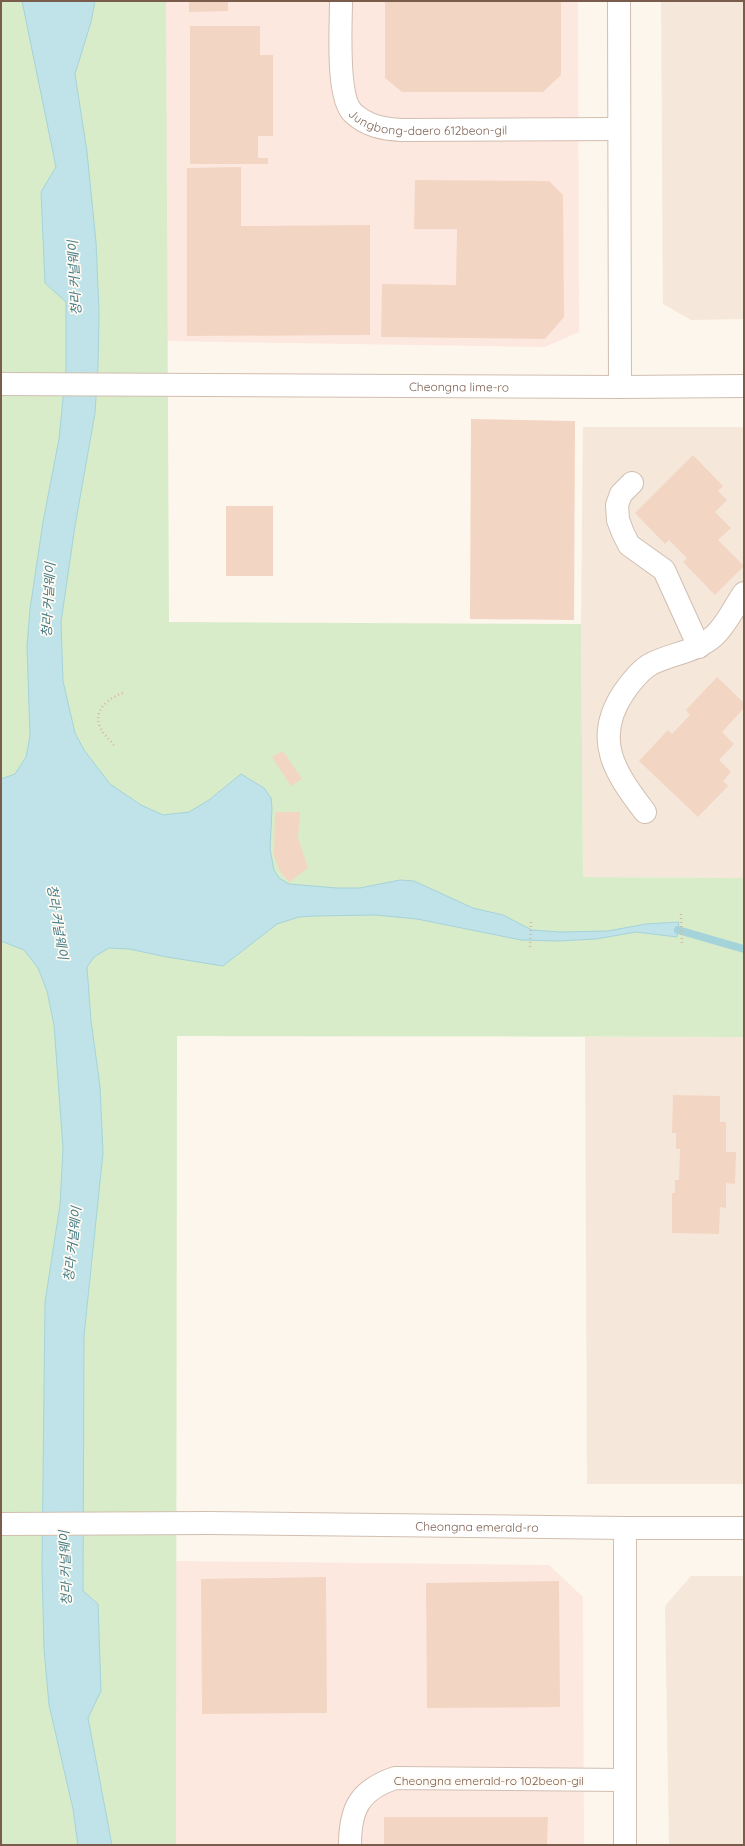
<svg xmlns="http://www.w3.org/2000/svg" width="745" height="1846" font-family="Quicksand,'Noto Sans KR',sans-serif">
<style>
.residential{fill:#f5e8da}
.commercial{fill:#fde8e0}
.green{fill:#d8ecc9}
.water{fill:#bfe3e8;stroke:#a5d3da}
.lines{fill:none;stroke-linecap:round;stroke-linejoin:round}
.stream{stroke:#a5d3da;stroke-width:8}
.building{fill:#f3d5c3}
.minor-casing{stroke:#d1beb0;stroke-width:24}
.path{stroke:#d9b8a5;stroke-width:2.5;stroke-dasharray:1 3;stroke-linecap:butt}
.minor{stroke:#fff;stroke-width:22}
.labels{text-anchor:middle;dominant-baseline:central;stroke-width:3.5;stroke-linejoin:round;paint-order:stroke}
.street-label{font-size:12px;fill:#7a5c4d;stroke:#fffaf3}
.water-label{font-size:13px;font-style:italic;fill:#437c86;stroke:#fffaf3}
</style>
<rect width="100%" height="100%" fill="#fdf6ec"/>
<g class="residential">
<path d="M 661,1 L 744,1 L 744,319 L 691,320 L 663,304 Z"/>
<path d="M 583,427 L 744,427 L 744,878 L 583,877 L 581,624 Z"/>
<path d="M 585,1037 L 744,1037 L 744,1484 L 587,1484 Z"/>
<path d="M 691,1576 L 744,1576 L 744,1845 L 669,1845 L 665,1606 Z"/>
</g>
<g class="commercial">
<path d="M 166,1 L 578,1 L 579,332 L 545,347 L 167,341 Z"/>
<path d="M 172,1561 L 549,1565 L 583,1597 L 584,1845 L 173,1845 Z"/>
</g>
<path class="green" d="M 1,1 L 166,1 L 169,622 L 581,624 L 583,877 L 744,878 L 744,1037 L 177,1036 L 176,1845 L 1,1845 Z"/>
<path class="water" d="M 22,1 L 95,1 L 91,22 L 75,74 L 87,152 L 96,242 L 99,311 L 98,366 L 95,413 L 75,526 L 61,622 L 63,681 L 75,733 L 84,750 L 110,784 L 141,805 L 163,815 L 189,812 L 209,800 L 241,774 L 264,788 L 271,798 L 272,808 L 270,849 L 274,870 L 279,878 L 289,884 L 337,888 L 360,888 L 400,880 L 414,881 L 473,908 L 503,915 L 532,930 L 560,932 L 608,931 L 646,924 L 679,922 L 677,937 L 636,932 L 596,939 L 558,941 L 521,940 L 417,919 L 376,915 L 315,916 L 299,917 L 277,924 L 223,966 L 167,957 L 129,949 L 109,948 L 94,957 L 87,967 L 91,1021 L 100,1086 L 103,1153 L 84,1336 L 83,1591 L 98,1604 L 101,1691 L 88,1718 L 112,1845 L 78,1845 L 73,1809 L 49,1705 L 44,1649 L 42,1567 L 45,1302 L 60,1205 L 63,1148 L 54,1025 L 47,991 L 38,968 L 24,950 L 1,941 L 1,779 L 15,774 L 26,757 L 30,736 L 27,646 L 30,609 L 43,522 L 59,439 L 66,369 L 66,302 L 45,283 L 41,192 L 56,167 Z"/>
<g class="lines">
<path class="stream" d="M 678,930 L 744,949"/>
</g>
<g class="building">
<path d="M 189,1 L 228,1 L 228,11 L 189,12 Z"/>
<path d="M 385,1 L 561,1 L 561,75 L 543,92 L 402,92 L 385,78 Z"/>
<path d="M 190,26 L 260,26 L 260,55 L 273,55 L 273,136 L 258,136 L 258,158 L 268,158 L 268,164 L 190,164 Z"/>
<path d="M 241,167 L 241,226 L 370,225 L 370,335 L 187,336 L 187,168 Z"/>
<path d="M 415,180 L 549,181 L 563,195 L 564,317 L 545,339 L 381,337 L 382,284 L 456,285 L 457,229 L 414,229 Z"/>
<path d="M 471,419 L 575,421 L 574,620 L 470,619 Z"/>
<path d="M 693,455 L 723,486 L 718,491 L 727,500 L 715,512 L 731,528 L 718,540 L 744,566 L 715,595 L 683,562 L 687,558 L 669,540 L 665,544 L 635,513 Z"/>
<rect x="226" y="506" width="47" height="70"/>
<path d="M 717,677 L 744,703 L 744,708 L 722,732 L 734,744 L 719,760 L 731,772 L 723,781 L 728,786 L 698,817 L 639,761 L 668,730 L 672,734 L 690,715 L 686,710 Z"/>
<path d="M 283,751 L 302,779 L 291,786 L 272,757 Z"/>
<path d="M 275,812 L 300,812 L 298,838 L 308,868 L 289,882 L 280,871 L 274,856 Z"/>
<path d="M 673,1095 L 720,1096 L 720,1122 L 726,1122 L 726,1152 L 736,1152 L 735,1184 L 726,1183 L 726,1208 L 720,1207 L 719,1234 L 672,1233 L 672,1193 L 675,1193 L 675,1180 L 679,1180 L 680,1149 L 676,1149 L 676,1133 L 672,1133 Z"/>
<path d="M 326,1577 L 327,1713 L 202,1714 L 201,1579 Z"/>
<path d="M 559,1581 L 560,1707 L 427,1708 L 426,1583 Z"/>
<path d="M 384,1817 L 548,1817 L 547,1845 L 384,1845 Z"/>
</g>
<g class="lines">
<defs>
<g id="minor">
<path id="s1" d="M 341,1 C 341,25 336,97 353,113 C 367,126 383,129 402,130 L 619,129"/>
<path d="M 619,1 L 620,387"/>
<path id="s2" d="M 1,384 L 620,387 L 744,386"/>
<path d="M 632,483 L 621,494 L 617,505 L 618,520 L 623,533 L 629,545 L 664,570 L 699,647"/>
<path d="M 645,812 C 615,773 592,739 624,692 C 631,682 640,670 651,664 C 673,653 696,652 714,636 C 727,624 734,607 744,593"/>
<path id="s3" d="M 1,1524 L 209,1523 L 625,1528 L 744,1528"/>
<path d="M 625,1528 L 625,1845"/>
<path d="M 350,1845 C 350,1808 360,1790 395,1778 L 625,1780"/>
</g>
</defs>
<use href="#minor" class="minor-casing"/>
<g class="path">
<path d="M 1,715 L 1,716"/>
<path d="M 114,745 C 109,739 103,734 100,727 C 92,709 111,697 125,692"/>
<path d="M 681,914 L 682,944"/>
<path d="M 530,947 L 531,921"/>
</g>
<use href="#minor" class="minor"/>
</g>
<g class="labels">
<g class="street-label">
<text stroke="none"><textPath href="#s1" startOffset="192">Jungbong-daero 612beon-gil</textPath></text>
<text stroke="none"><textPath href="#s2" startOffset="458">Cheongna lime-ro</textPath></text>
<text stroke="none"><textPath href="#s3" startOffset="476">Cheongna emerald-ro</textPath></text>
<text x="489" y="1780">Cheongna emerald-ro 102beon-gil</text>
</g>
<g class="water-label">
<text transform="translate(74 278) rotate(-93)">청라 커널웨이</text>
<text transform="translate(48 600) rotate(-87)">청라 커널웨이</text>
<text transform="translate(58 922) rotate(81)">청라 커널웨이</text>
<text transform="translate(72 1244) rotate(-84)">청라 커널웨이</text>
<text transform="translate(65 1568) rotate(-92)">청라 커널웨이</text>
</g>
</g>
<rect width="745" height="1846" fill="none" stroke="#7a5c4d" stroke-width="4"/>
</svg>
